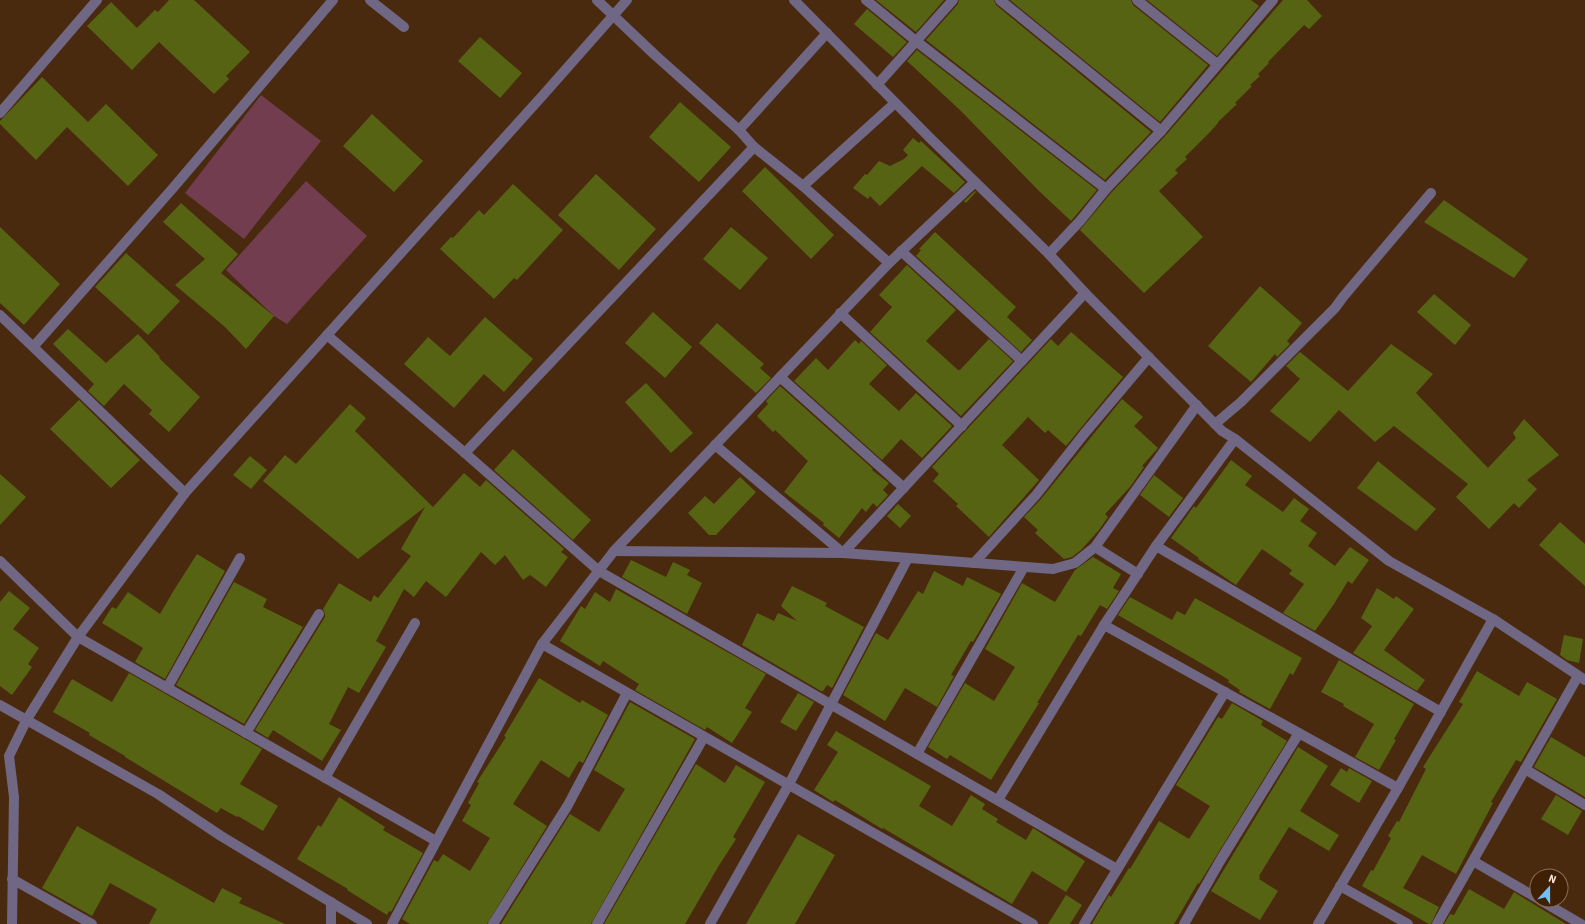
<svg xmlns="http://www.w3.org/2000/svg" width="1585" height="924" font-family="'Source Sans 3',sans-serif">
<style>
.green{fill:#713d4f}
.building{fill:#566312}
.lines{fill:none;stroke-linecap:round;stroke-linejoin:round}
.minor{stroke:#706784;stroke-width:10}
</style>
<rect width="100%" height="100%" fill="#4a2a0f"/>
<g class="green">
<path d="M 261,95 L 321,141 L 244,239 L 185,193 Z"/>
<path d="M 306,181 L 367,236 L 287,324 L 274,316 L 226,270 Z"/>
</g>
<g class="building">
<path d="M 169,0 L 194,0 L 250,52 L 226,76 L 229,79 L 214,94 L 159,42 L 132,70 L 87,26 L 111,2 L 137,28 L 155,10 L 158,12 Z"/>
<path d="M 876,0 L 944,0 L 916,32 Z"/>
<path d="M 959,0 L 994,0 L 996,5 L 1151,132 L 1105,180 L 926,40 L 958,4 Z"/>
<path d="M 1010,0 L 1131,0 L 1133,5 L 1208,65 L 1160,122 Z"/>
<path d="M 1147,0 L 1251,0 L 1259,6 L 1217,56 Z"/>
<path d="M 1283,0 L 1307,0 L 1322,16 L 1309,29 L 1304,25 L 1268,62 L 1269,63 L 1258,74 L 1260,76 L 1250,85 L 1252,86 L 1235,103 L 1237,104 L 1218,122 L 1218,123 L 1210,132 L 1185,157 L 1187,159 L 1175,170 L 1178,173 L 1159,191 L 1203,237 L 1144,293 L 1080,230 L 1111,193 L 1166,135 Z"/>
<path d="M 867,9 L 907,42 L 893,57 L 854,24 Z"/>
<path d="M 480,37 L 522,73 L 500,98 L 458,61 Z"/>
<path d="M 917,50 L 1097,190 L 1071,221 L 1039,191 L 961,111 L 907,61 Z"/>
<path d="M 42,77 L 88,122 L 106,104 L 158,155 L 128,186 L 67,127 L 36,160 L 0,124 L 0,121 Z"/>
<path d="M 680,102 L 731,147 L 699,182 L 649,137 Z"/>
<path d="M 372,114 L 423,161 L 394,192 L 343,146 Z"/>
<path d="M 913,138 L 919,143 L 921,141 L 965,182 L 954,193 L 922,166 L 880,206 L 870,196 L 868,199 L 853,188 L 865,174 L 867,175 L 879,161 L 890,166 L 904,159 L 908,155 L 903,150 Z"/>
<path d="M 765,167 L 834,235 L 811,259 L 742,191 Z"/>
<path d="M 596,174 L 656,229 L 619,270 L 558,215 Z"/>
<path d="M 513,184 L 563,230 L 517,280 L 514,278 L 494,299 L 440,249 L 451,237 L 453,238 L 479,210 L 484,215 Z"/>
<path d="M 975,191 L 976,192 L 966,203 L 964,201 Z"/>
<path d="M 1444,200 L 1528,259 L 1514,278 L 1424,222 Z"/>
<path d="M 181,203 L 238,254 L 221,273 L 274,316 L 246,349 L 225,327 L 175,285 L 205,259 L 163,222 Z"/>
<path d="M 0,227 L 60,284 L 24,325 L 0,303 Z"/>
<path d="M 731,227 L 768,258 L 740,290 L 703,259 Z"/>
<path d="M 935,232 L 1016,307 L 1007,317 L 1032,340 L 1021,352 L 916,256 L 921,250 L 919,249 Z"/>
<path d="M 126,253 L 180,301 L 148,335 L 95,287 Z"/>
<path d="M 907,265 L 956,310 L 926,341 L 958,370 L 960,370 L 989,339 L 1013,361 L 961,416 L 870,332 L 892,307 L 879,295 Z"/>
<path d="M 1260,286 L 1302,323 L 1287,341 L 1290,344 L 1277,357 L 1275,354 L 1251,382 L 1208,346 Z"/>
<path d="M 1434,294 L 1471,325 L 1455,345 L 1417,312 Z"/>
<path d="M 653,312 L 692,347 L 665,378 L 625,343 Z"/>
<path d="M 485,317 L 533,359 L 504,392 L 484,374 L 454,408 L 404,364 L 428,337 L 450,356 Z"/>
<path d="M 717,323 L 764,364 L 760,368 L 771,378 L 756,393 L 699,343 Z"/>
<path d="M 68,329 L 106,363 L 138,334 L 160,357 L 159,358 L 200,397 L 169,432 L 149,414 L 152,410 L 124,384 L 104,406 L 88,391 L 94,384 L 53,344 Z"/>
<path d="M 1071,332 L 1123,377 L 1066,446 L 1048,430 L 1045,433 L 1028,417 L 1002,445 L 1039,480 L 989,537 L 956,506 L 958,504 L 933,481 L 939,474 L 932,467 L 1051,339 L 1058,346 Z"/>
<path d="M 855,340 L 859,344 L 861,341 L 887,365 L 869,384 L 899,411 L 916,393 L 952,426 L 922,458 L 901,439 L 882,460 L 794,381 L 816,358 L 828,370 Z"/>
<path d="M 1391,344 L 1433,374 L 1416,393 L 1488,468 L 1516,438 L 1513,433 L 1524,419 L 1559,455 L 1527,480 L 1537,489 L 1519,508 L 1514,503 L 1489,529 L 1456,497 L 1468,484 L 1394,426 L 1375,442 L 1339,410 L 1310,442 L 1270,411 L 1300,379 L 1286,366 L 1300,352 L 1348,391 Z"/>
<path d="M 646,383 L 693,433 L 671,453 L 625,402 Z"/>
<path d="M 780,386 L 873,469 L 872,470 L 889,483 L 883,490 L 888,495 L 877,507 L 873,503 L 866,512 L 862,508 L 839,538 L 823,525 L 824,523 L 784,492 L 808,461 L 775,430 L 773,432 L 757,416 L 768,404 L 766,401 Z"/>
<path d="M 1122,399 L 1143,417 L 1134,426 L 1158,448 L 1142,466 L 1144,467 L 1130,487 L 1105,514 L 1108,517 L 1099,530 L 1081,550 L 1072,557 L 1064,559 L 1035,533 L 1038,530 L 1024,517 L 1041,499 Z"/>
<path d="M 79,400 L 140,460 L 111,488 L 50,429 Z"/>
<path d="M 350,404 L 366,418 L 355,431 L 433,507 L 464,473 L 480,487 L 486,480 L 564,549 L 561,552 L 568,557 L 546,587 L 530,575 L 523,580 L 505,555 L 495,565 L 481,552 L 446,597 L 426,581 L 414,597 L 404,589 L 376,641 L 386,647 L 359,693 L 348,687 L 329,724 L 341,730 L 322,761 L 273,730 L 268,738 L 255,730 L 325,617 L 325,614 L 323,609 L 339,583 L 371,602 L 374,595 L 378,598 L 411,556 L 401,549 L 425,507 L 358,559 L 263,481 L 285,455 L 296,464 Z"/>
<path d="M 513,449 L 591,520 L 573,540 L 494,470 Z"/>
<path d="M 250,456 L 267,470 L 251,489 L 233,475 Z"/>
<path d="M 1231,460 L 1252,476 L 1245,485 L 1283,512 L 1294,498 L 1309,509 L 1300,521 L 1317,533 L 1308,546 L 1335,566 L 1350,547 L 1369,560 L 1352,584 L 1348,581 L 1334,604 L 1315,631 L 1283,613 L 1304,584 L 1289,574 L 1292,570 L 1262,549 L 1236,585 L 1198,559 L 1199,558 L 1171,538 L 1194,506 L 1196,508 Z"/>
<path d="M 1378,461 L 1436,509 L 1416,531 L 1357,488 Z"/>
<path d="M 0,474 L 26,497 L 0,525 Z"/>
<path d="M 1154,475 L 1183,498 L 1169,517 L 1140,495 Z"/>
<path d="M 740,477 L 756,492 L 716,535 L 709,535 L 688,513 L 705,496 L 714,504 Z"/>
<path d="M 898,504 L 911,516 L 900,528 L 887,516 Z"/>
<path d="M 1560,522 L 1585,544 L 1585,586 L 1539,545 Z"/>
<path d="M 197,554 L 225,571 L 165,679 L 135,662 L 143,648 L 102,623 L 112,607 L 116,609 L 128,592 L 160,614 L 174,590 Z"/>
<path d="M 1093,557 L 1121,574 L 1113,588 L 1119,591 L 1107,609 L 1100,605 L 1081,636 L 1078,635 L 1037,703 L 1039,703 L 991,780 L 950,755 L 947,759 L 928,747 L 965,683 L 994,701 L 1015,667 L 985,649 L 1022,583 L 1055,602 L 1075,570 Z"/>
<path d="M 631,560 L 666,577 L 673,562 L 690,570 L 687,575 L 702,583 L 687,614 L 622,577 Z"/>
<path d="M 934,571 L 963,586 L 967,577 L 1001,594 L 973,642 L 971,641 L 951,675 L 954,676 L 937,707 L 905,688 L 885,721 L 843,695 L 876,633 L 888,640 L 918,591 L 923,594 Z"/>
<path d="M 234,582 L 267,599 L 263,607 L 303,627 L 244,724 L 176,685 Z"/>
<path d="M 792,586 L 827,603 L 825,606 L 864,627 L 832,688 L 827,685 L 823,691 L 821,691 L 742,645 L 757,613 L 774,621 L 778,613 L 797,621 L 781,606 Z"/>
<path d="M 1377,588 L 1394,599 L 1396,596 L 1414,609 L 1384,650 L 1425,680 L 1417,691 L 1353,653 L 1372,626 L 1361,618 Z"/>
<path d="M 616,589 L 766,674 L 745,708 L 752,712 L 732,743 L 707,727 L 705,730 L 635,690 L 639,684 L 603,661 L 600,666 L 560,641 L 581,606 L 585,609 L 595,592 L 610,602 Z"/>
<path d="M 9,591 L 30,608 L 13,629 L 39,648 L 28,664 L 32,667 L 12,695 L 0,686 L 0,602 Z"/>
<path d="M 1130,597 L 1172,620 L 1177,611 L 1185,615 L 1195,598 L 1302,658 L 1293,675 L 1290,673 L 1270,709 L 1239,692 L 1240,690 L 1228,682 L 1229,680 L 1211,669 L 1118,615 Z"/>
<path d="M 1564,635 L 1583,639 L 1579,663 L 1567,660 L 1560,655 Z"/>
<path d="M 1339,660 L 1414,704 L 1394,739 L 1396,740 L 1379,770 L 1355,757 L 1374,724 L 1343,706 L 1344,704 L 1321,692 Z"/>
<path d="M 1477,671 L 1519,696 L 1527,682 L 1557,699 L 1521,762 L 1516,760 L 1491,802 L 1493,803 L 1456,874 L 1422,855 L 1403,888 L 1439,907 L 1431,924 L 1429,924 L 1362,886 L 1371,870 L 1373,871 L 1391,838 L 1388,836 L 1397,821 L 1399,822 L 1426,769 L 1423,767 L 1463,704 L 1459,702 Z"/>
<path d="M 129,673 L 262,749 L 240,784 L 278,806 L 263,831 L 238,816 L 237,817 L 221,808 L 217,813 L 125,757 L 125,756 L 89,735 L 90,733 L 53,712 L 72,679 L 112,702 Z"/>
<path d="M 539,678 L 580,703 L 582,700 L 608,715 L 583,763 L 579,761 L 569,778 L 541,760 L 513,804 L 547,826 L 487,924 L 410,924 L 402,919 L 434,860 L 438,862 L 443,854 L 470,871 L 490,838 L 462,821 L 471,805 L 468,803 L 479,783 L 477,782 L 506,737 L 504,736 Z"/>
<path d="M 798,693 L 814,702 L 796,731 L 780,722 Z"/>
<path d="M 630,702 L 695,739 L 591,924 L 501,924 L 570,814 L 599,832 L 625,789 L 594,770 Z"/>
<path d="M 1232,703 L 1263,721 L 1261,725 L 1287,741 L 1199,884 L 1198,883 L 1174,924 L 1092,924 L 1109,895 L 1111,897 L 1129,868 L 1130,869 L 1159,821 L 1189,839 L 1210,806 L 1176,785 L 1218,717 L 1222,719 Z"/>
<path d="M 836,731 L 931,786 L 919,806 L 952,826 L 971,795 L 985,804 L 982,809 L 998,819 L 996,822 L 1026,840 L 1033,828 L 1085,861 L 1066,892 L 1032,871 L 1012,904 L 883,828 L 882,829 L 835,800 L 833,802 L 814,790 L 838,752 L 827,745 Z"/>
<path d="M 1551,737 L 1585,757 L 1585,797 L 1534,767 Z"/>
<path d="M 1298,747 L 1328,766 L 1300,811 L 1339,835 L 1329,851 L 1289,827 L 1259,876 L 1260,877 L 1259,879 L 1278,891 L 1260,920 L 1211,891 Z"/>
<path d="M 696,764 L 725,783 L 736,765 L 765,782 L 733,837 L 736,839 L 718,867 L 685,924 L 604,924 Z"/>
<path d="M 1341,768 L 1347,772 L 1349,768 L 1372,781 L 1359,803 L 1330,785 Z"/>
<path d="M 1556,795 L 1582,811 L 1568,835 L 1541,819 Z"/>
<path d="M 339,797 L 385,827 L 383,830 L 423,853 L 391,912 L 389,911 L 387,915 L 347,890 L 348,889 L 336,882 L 297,859 L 318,825 L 321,827 Z"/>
<path d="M 77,826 L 214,903 L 222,888 L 242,898 L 239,903 L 285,924 L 149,924 L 157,909 L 110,883 L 92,916 L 42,888 Z"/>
<path d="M 798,834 L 835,855 L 795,924 L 746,924 Z"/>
<path d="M 1469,889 L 1504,909 L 1514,892 L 1566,924 L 1444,924 L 1450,914 L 1454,915 Z"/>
<path d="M 1066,895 L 1082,905 L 1070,924 L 1048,924 Z"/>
</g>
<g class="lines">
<g class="minor">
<path d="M 370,0 L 404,27"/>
<path d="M 597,0 L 655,55 L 739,130 L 754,147 L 803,186 L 889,263 L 975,182"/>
<path d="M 794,0 L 930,138 L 1049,254 L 1085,293 L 1222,431 L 1235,439 L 1389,561 L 1493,619 L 1585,680"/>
<path d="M 866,0 L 916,41 L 1106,189"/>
<path d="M 1000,0 L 1161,131"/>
<path d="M 1137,0 L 1217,64"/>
<path d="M 877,85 L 953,0"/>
<path d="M 0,113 L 97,0"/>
<path d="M 739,130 L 827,33"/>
<path d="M 803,186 L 895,103"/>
<path d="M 901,251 L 1022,361"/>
<path d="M 1049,254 L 1080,221 L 1106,189 L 1161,131 L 1273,0"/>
<path d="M 840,313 L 962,426"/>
<path d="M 0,315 L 185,493"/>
<path d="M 327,335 L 465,453 L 599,571 L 1117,869"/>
<path d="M 34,346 L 173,188 L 333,0"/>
<path d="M 780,377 L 904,488"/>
<path d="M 1215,424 L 1241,402 L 1335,308 L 1343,297 L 1431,193"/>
<path d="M 715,445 L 843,553 L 1085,293"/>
<path d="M 465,453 L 754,147"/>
<path d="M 1156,546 L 1441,712"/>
<path d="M 1095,547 L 1138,574"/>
<path d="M 614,551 L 843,553 L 1053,569 L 1075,563 L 1095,547 L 1197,405"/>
<path d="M 0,561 L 78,637 L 436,841"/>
<path d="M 974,563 L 1036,495 L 1084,434 L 1149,357"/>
<path d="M 1104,625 L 1398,788"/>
<path d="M 542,644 L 1033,924"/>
<path d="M 167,688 L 240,558"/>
<path d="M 0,705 L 158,794 L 221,836 L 367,924"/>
<path d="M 246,733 L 319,614"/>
<path d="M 917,754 L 1024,567"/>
<path d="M 1525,769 L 1585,805"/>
<path d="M 325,778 L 415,623"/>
<path d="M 998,800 L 1104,625 L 1156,546 L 1235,439"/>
<path d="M 1473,861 L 1537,898"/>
<path d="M 12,879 L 92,924"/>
<path d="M 1340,886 L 1408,924"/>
<path d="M 1540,900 L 1581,924"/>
<path d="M 331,902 L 331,924"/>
<path d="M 12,924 L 14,797 L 9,756 L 27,719 L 78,637 L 185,493 L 544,94 L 627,0"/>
<path d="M 392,924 L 542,644 L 614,551 L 889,263"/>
<path d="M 493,924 L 568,805 L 627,693"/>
<path d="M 597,924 L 704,737"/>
<path d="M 710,924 L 788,786 L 908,558"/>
<path d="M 1084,924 L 1225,692"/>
<path d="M 1184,924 L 1220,861 L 1299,733"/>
<path d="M 1318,924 L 1398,788 L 1493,619"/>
<path d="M 1437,924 L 1578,676"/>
</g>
</g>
<g transform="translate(1549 888) rotate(21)"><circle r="19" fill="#3f2004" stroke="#8a6f58"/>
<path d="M0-3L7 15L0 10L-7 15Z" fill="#71c1f5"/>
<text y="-6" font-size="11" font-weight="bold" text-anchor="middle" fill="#fbe6d7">N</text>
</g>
</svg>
